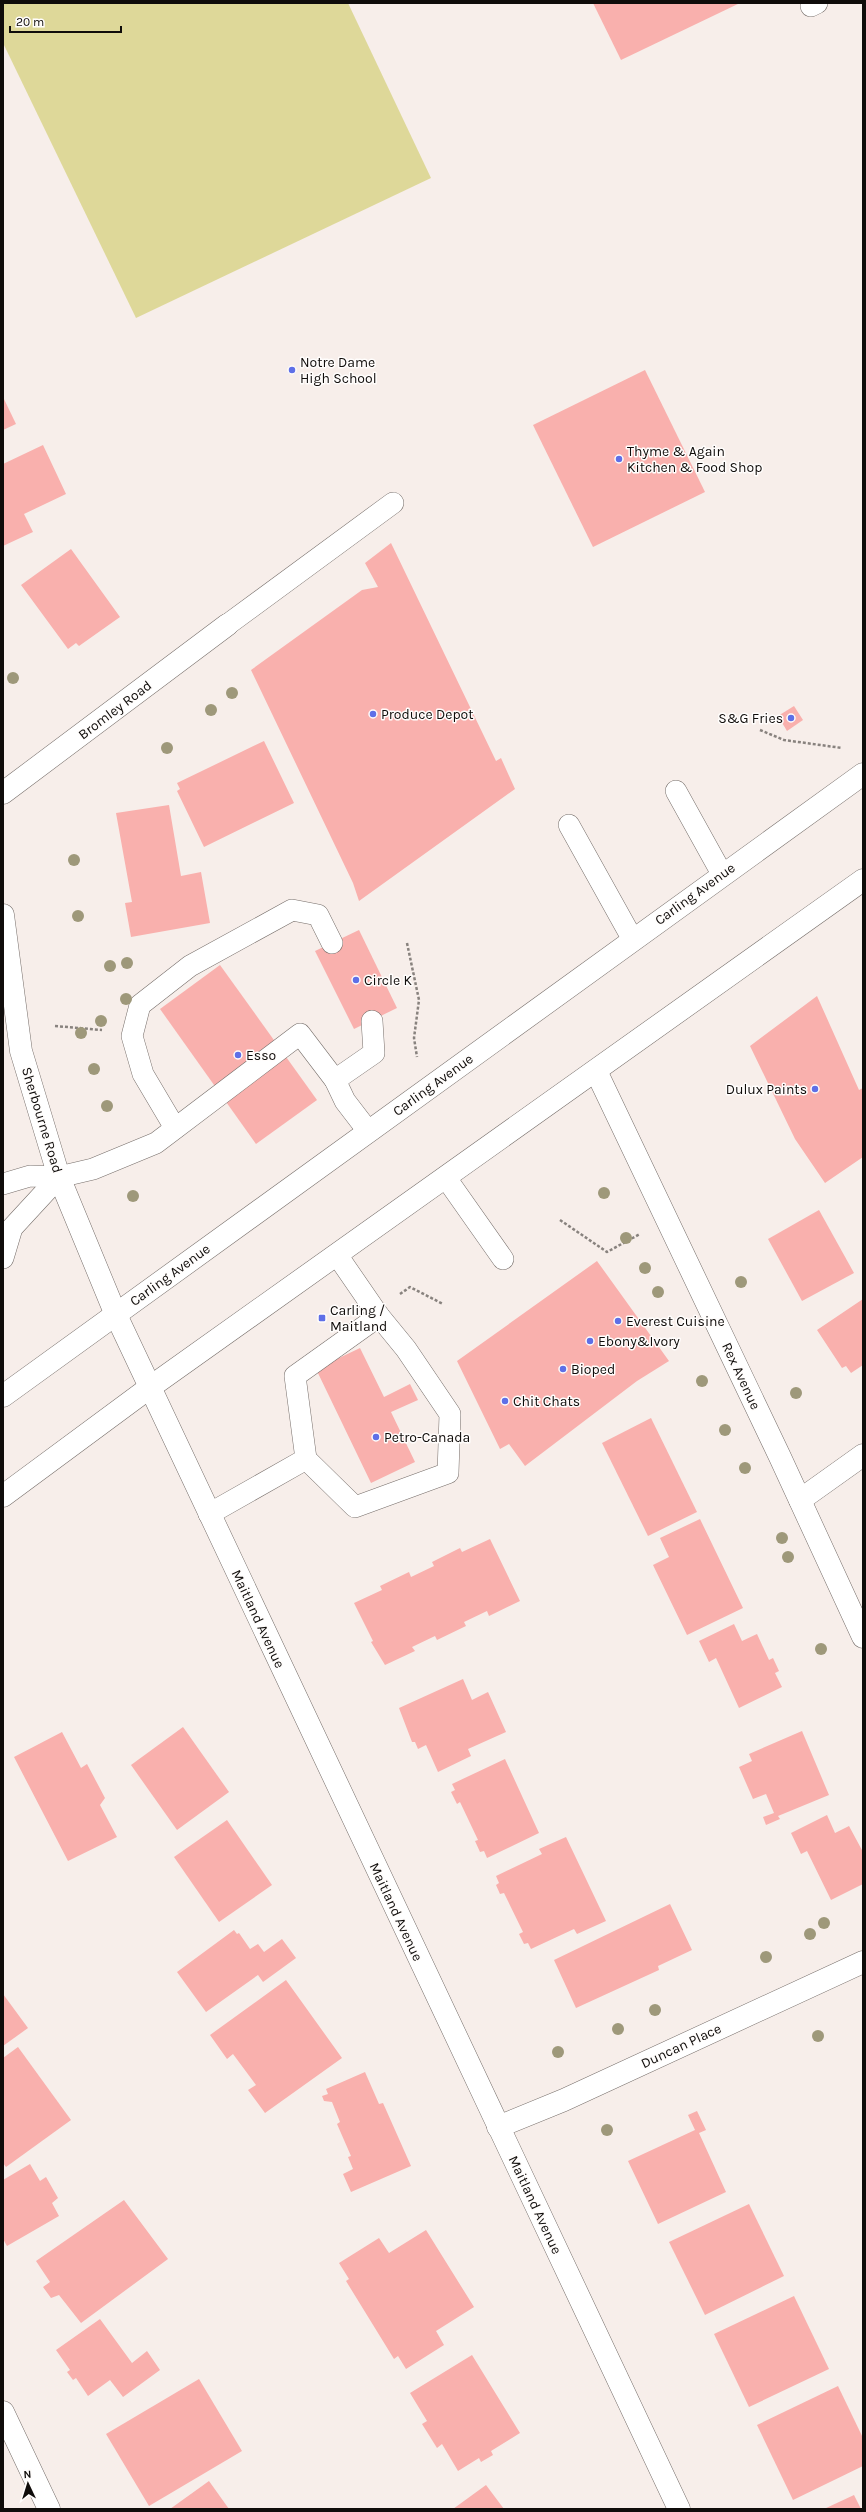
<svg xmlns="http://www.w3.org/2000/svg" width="866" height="2512" font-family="Karla,sans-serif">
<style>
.green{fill:#ded899}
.building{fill:#f9b0ad}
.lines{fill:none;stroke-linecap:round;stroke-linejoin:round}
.service-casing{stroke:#766e6a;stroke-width:22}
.minor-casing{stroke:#766e6a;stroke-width:23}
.tertiary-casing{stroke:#766e6a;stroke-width:23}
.secondary-casing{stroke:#766e6a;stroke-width:23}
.primary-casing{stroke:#766e6a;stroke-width:23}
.path{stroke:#88827e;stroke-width:2.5;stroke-dasharray:3 2;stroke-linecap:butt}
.service{stroke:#fff;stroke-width:21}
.minor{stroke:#fff;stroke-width:22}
.tertiary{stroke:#fff;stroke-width:22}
.secondary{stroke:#fff;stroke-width:22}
.primary{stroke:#fff;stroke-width:22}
.tree{fill:#9e987a}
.poi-dot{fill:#5e6fe7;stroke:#fffdfc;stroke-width:1.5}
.labels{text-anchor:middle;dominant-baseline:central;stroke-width:3;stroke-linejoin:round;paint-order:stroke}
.poi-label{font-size:14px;fill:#0f0c0a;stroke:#fffdfc;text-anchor:start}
.street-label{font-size:14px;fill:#0f0c0a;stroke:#fffdfc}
</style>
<rect width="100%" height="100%" fill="#f7eeea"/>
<path class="green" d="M 3,3 L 348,3 L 431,178 L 136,318 L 3,43 Z"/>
<g class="building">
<path d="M 593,3 L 740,3 L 621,60 Z"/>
<path d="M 645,370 L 705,492 L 593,547 L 533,425 Z"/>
<path d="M 3,397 L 16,424 L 3,430 Z"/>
<path d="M 43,445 L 66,494 L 24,514 L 33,532 L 3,546 L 3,464 Z"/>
<path d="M 391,543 L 496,761 L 501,758 L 515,789 L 359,901 L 353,883 L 251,670 L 362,590 L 378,587 L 365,563 Z"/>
<path d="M 71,549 L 120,617 L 79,646 L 76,643 L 68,649 L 21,585 Z"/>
<path d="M 794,706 L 803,720 L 787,731 L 778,716 Z"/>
<path d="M 264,741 L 294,803 L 204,847 L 177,791 L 180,789 L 177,783 Z"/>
<path d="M 169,805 L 181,876 L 201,872 L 210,923 L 131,937 L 125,903 L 132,902 L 116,813 Z"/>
<path d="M 359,930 L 397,1008 L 354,1029 L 315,951 Z"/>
<path d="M 220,965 L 317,1100 L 256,1144 L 160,1009 Z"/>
<path d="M 817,996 L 859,1090 L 863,1088 L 863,1157 L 825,1183 L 795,1139 L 750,1046 Z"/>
<path d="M 819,1210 L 854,1273 L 802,1301 L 768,1239 Z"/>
<path d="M 597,1261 L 669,1361 L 637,1381 L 525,1466 L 509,1444 L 500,1449 L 457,1361 Z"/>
<path d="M 863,1299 L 863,1365 L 851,1373 L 846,1366 L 842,1368 L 817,1330 Z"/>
<path d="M 360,1348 L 384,1397 L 410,1384 L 418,1400 L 391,1412 L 415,1462 L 371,1483 L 316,1369 Z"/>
<path d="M 651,1418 L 697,1512 L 648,1536 L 602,1443 Z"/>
<path d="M 700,1519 L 743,1608 L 687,1635 L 653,1565 L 669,1557 L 660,1538 Z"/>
<path d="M 490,1539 L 520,1601 L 489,1616 L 487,1611 L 464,1622 L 466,1626 L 437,1640 L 435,1636 L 412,1647 L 415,1651 L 385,1665 L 371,1642 L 373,1641 L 354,1603 L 382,1590 L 380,1586 L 409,1572 L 411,1577 L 434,1566 L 432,1562 L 460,1548 L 462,1552 Z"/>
<path d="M 734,1624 L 742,1641 L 757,1634 L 769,1660 L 773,1658 L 779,1671 L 775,1673 L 782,1687 L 739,1708 L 716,1658 L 709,1662 L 699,1641 Z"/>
<path d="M 463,1679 L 472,1700 L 488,1692 L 506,1732 L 468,1749 L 471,1756 L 438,1772 L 426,1745 L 418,1749 L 415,1742 L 412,1742 L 399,1708 Z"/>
<path d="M 183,1727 L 229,1792 L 177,1830 L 131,1765 Z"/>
<path d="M 802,1731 L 829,1795 L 778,1816 L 780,1819 L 766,1825 L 763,1817 L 774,1813 L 766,1794 L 753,1799 L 739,1767 L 752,1761 L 749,1754 Z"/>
<path d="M 62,1732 L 81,1768 L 87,1764 L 105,1798 L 100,1805 L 117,1837 L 68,1861 L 14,1757 Z"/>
<path d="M 505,1759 L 539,1833 L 487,1858 L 484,1851 L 480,1852 L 475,1841 L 478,1840 L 460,1802 L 457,1804 L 451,1792 L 455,1790 L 452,1784 Z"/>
<path d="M 827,1815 L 835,1833 L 849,1826 L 863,1852 L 863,1884 L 831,1900 L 807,1851 L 801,1854 L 791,1833 Z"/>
<path d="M 227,1820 L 272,1885 L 219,1922 L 174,1857 Z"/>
<path d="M 566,1837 L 606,1921 L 577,1934 L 574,1929 L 531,1949 L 528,1943 L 524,1944 L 519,1934 L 523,1932 L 504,1893 L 500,1894 L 496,1885 L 499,1883 L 496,1876 L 542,1854 L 539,1849 Z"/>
<path d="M 670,1904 L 692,1950 L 658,1966 L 659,1970 L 576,2008 L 554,1960 Z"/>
<path d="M 234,1930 L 237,1934 L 239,1933 L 250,1949 L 258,1944 L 264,1952 L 282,1939 L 296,1958 L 263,1982 L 258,1975 L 206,2012 L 177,1972 Z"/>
<path d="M 286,1980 L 342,2058 L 265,2113 L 248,2090 L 256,2085 L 233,2054 L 227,2059 L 210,2035 Z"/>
<path d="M 3,1994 L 28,2028 L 3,2046 Z"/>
<path d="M 18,2047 L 71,2120 L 6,2167 L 3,2163 L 3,2058 Z"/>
<path d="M 365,2072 L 379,2104 L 383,2103 L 411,2166 L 351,2192 L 343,2174 L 353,2169 L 348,2157 L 351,2156 L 337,2124 L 340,2122 L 332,2102 L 324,2101 L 322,2096 L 328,2094 L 326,2089 Z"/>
<path d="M 697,2111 L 706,2130 L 699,2133 L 726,2192 L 658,2224 L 628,2161 L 695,2130 L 688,2115 Z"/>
<path d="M 30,2164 L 40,2181 L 46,2177 L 58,2198 L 52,2203 L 59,2216 L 7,2246 L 3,2239 L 3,2180 Z"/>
<path d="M 124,2200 L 168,2259 L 81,2323 L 59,2295 L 51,2298 L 43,2287 L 50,2282 L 36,2261 Z"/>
<path d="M 749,2204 L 784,2276 L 705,2315 L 669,2242 Z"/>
<path d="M 426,2230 L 474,2307 L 436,2331 L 444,2345 L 406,2369 L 398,2356 L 394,2359 L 346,2281 L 349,2279 L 339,2263 L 379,2238 L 389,2253 Z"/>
<path d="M 794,2296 L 829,2369 L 749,2407 L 714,2334 Z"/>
<path d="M 100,2319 L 132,2363 L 147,2351 L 160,2370 L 123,2397 L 110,2380 L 88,2396 L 76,2378 L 73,2380 L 67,2372 L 70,2370 L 56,2350 Z"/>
<path d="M 472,2355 L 520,2433 L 491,2451 L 493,2455 L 481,2462 L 479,2458 L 458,2471 L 442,2444 L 437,2448 L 422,2424 L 427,2421 L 410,2393 Z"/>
<path d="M 199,2379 L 242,2451 L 149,2506 L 106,2434 Z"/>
<path d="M 838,2386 L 863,2438 L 863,2466 L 793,2500 L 757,2425 Z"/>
<path d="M 209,2481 L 229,2509 L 170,2509 Z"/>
<path d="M 486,2485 L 504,2509 L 453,2509 Z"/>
<path d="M 854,2495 L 861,2509 L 824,2509 Z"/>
</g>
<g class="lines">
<defs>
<g id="service">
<path d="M 811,6 L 817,3"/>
<path d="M 227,625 L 393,503"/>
<path d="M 676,791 L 722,874"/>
<path d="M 569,825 L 633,940"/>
<path d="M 335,1080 L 374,1053 L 372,1021"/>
<path d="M 175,1128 L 143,1074 L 132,1036 L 140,1005 L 190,966 L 292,910 L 318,915 L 332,943"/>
<path d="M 446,1178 L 503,1259"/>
<path d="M 3,1184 L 30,1176 L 59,1177 L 93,1169 L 156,1143 L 300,1034 L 335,1080 L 345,1101 L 368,1131"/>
<path d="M 3,1258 L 12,1228 L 59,1177"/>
<path d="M 306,1459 L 355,1507 L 448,1473 L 450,1414 L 406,1349 L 379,1316"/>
<path d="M 209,1514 L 306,1459 L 295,1376 L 379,1316 L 337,1255"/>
</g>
<g id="minor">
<path d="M 3,793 L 227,625"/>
<path d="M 596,1071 L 780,1457 L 863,1637"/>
<path d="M 800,1500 L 863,1455"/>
<path d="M 498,2127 L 564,2100 L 863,1962"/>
<path d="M 3,2412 L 49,2509"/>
</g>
<path id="tertiary" d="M 3,915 L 21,1051 L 59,1177 L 116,1315"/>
<path id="secondary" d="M 116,1315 L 679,2509"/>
<g id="primary">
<path d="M 3,1396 L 863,774"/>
<path d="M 3,1496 L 149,1388 L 863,880"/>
</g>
</defs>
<use href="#service" class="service-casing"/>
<use href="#minor" class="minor-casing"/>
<use href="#tertiary" class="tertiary-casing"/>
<use href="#secondary" class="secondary-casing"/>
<use href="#primary" class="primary-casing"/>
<g class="path">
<path d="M 760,730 L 784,740 L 842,748"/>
<path d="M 407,943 L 419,1000 L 414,1038 L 417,1057"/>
<path d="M 55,1026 L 102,1030"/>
<path d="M 560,1220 L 607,1252 L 640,1234"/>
<path d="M 400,1294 L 410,1287 L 443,1304"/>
</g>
<use href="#service" class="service"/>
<use href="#minor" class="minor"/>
<use href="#tertiary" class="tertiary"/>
<use href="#secondary" class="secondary"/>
<use href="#primary" class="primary"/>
</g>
<g class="tree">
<circle cx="13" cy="678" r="6"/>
<circle cx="232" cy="693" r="6"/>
<circle cx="211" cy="710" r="6"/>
<circle cx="167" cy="748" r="6"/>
<circle cx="74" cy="860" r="6"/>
<circle cx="78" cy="916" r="6"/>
<circle cx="127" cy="963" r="6"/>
<circle cx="110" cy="966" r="6"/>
<circle cx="126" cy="999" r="6"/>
<circle cx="101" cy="1021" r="6"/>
<circle cx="81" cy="1033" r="6"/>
<circle cx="94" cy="1069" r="6"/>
<circle cx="107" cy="1106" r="6"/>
<circle cx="604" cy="1193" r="6"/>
<circle cx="133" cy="1196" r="6"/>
<circle cx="626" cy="1238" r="6"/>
<circle cx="645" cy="1268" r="6"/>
<circle cx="741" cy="1282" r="6"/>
<circle cx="658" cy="1292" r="6"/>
<circle cx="702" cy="1381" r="6"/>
<circle cx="796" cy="1393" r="6"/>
<circle cx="725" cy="1430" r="6"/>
<circle cx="745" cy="1468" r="6"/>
<circle cx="782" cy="1538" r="6"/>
<circle cx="788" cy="1557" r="6"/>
<circle cx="821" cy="1649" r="6"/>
<circle cx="824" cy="1923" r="6"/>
<circle cx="810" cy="1934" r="6"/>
<circle cx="766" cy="1957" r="6"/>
<circle cx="655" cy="2010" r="6"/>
<circle cx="618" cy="2029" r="6"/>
<circle cx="818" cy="2036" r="6"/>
<circle cx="558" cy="2052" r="6"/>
<circle cx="607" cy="2130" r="6"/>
</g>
<g class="poi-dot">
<circle cx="292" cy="370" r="4"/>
<circle cx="619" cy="459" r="4"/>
<circle cx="373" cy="714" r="4"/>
<circle cx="791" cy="718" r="4"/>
<circle cx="356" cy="980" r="4"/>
<circle cx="238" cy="1055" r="4"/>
<circle cx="815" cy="1089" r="4"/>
<rect x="318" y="1314" width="8" height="8" rx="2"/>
<circle cx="618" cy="1321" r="4"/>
<circle cx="590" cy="1341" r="4"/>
<circle cx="563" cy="1369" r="4"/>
<circle cx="505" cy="1401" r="4"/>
<circle cx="376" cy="1437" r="4"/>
</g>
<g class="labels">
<g class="poi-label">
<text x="300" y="362">Notre Dame<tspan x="300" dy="16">High School</tspan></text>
<text x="627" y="451">Thyme &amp; Again<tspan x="627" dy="16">Kitchen &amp; Food Shop</tspan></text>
<text x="381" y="714">Produce Depot</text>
<text x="783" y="718" text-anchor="end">S&amp;G Fries</text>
<text x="364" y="980">Circle K</text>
<text x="246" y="1055">Esso</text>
<text x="807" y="1089" text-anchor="end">Dulux Paints</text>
<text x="330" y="1310">Carling /<tspan x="330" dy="16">Maitland</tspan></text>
<text x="626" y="1321">Everest Cuisine</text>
<text x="598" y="1341">Ebony&amp;Ivory</text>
<text x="571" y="1369">Bioped</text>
<text x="513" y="1401">Chit Chats</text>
<text x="384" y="1437">Petro-Canada</text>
</g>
<g class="street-label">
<text transform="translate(115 710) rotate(-37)">Bromley Road</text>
<text transform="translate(695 894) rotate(-36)">Carling Avenue</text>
<text transform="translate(433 1085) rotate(-36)">Carling Avenue</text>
<text transform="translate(42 1120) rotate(73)">Sherbourne Road</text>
<text transform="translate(170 1275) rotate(-36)">Carling Avenue</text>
<text transform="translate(741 1376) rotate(65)">Rex Avenue</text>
<text transform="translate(258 1619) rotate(65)">Maitland Avenue</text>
<text transform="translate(396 1912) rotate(65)">Maitland Avenue</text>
<text transform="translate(681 2046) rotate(-25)">Duncan Place</text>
<text transform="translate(535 2205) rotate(65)">Maitland Avenue</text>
</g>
</g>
<rect width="866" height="2512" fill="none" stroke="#0f0c0a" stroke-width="8"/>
<g transform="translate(28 2484) rotate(356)" stroke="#fffdfc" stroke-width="3" paint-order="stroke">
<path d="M0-3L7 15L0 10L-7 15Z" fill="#0f0c0a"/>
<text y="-6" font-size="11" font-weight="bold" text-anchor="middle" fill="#0f0c0a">N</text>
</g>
<path d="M10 26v6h111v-6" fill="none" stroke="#0f0c0a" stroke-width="2"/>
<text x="16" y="26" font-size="12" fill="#0f0c0a" stroke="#fffdfc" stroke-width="3" paint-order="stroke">20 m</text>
</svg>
